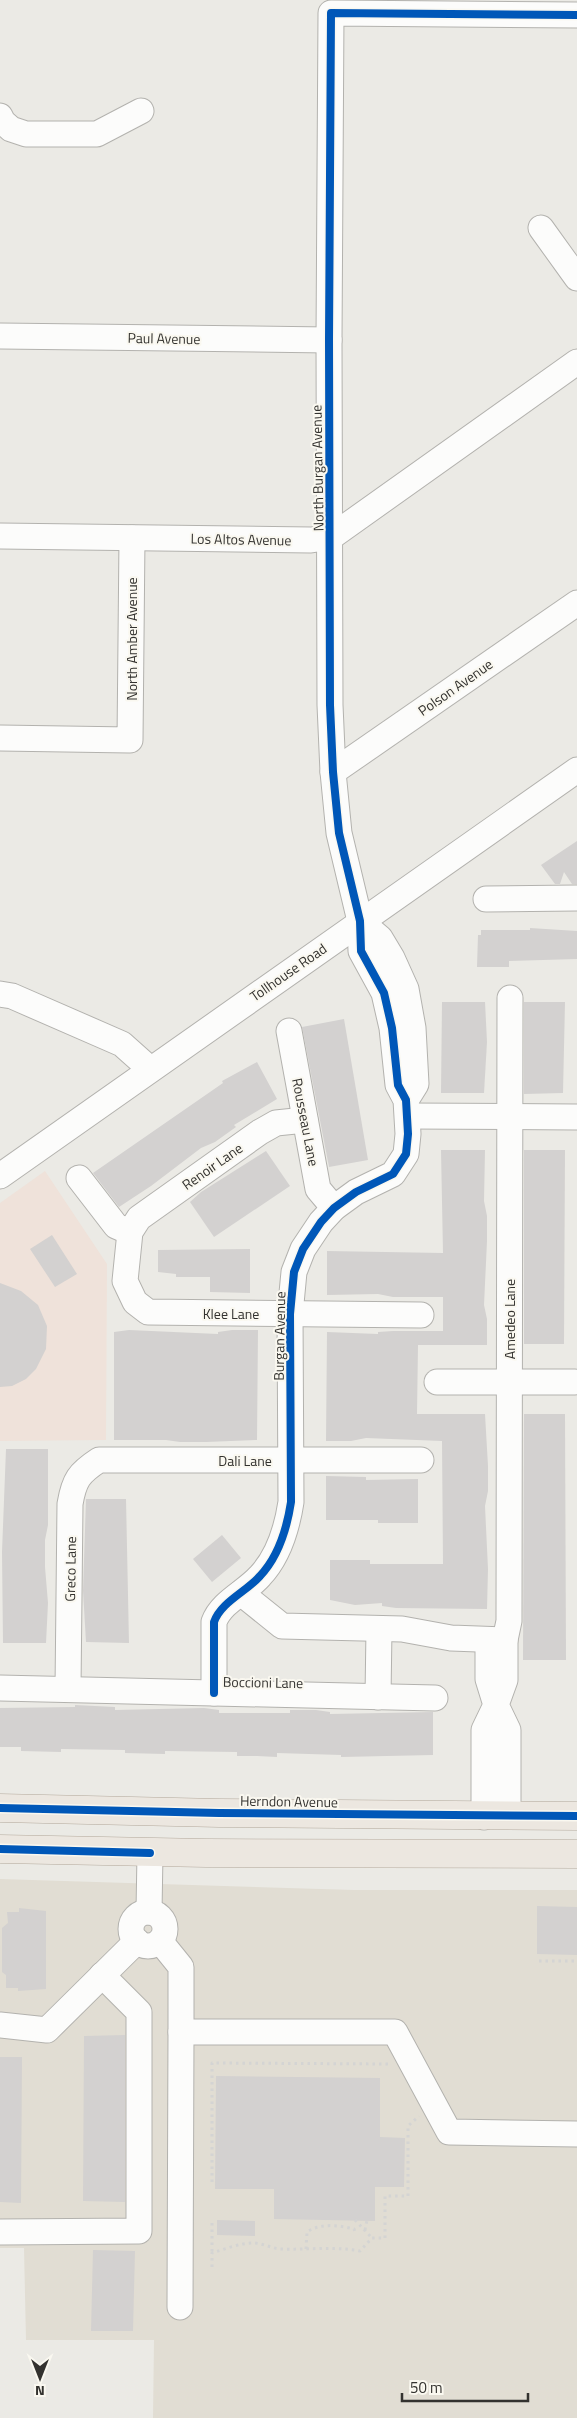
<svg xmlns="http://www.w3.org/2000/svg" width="577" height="2418" font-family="'Titillium Web',sans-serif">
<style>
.built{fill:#e1ddd3}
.industrial{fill:#efe2da}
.building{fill:#d3d1d0}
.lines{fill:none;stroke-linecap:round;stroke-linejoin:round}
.minor-casing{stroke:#b3b2ae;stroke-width:27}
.major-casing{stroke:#b3a99c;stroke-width:29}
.path{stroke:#d4d4d3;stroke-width:3;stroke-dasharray:2.5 4;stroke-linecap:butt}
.minor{stroke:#fcfcfb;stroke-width:25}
.major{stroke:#ece7e0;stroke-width:28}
.cycleway-casing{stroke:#faf8f0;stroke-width:11}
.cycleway{stroke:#0057b8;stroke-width:8}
.labels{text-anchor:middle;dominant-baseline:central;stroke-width:4;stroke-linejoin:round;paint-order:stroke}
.street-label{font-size:14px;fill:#33322f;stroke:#faf8f0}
</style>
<rect width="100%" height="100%" fill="#ebeae5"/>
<path class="built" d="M 0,1879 L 354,1890 L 577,1890 L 577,2418 L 153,2418 L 154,2340 L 26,2340 L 24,2248 L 0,2248 Z"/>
<path class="industrial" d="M 45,1171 L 107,1264 L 106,1440 L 0,1441 L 0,1203 Z"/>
<g class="building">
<path d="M 577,841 L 577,884 L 572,884 L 564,872 L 560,884 L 555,884 L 541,865 Z"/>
<path d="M 530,928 L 577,931 L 577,959 L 509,961 L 509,967 L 477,967 L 478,935 L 481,935 L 481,930 L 530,930 Z"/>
<path d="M 442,1002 L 485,1002 L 487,1042 L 484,1093 L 441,1093 Z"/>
<path d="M 524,1002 L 565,1002 L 563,1093 L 524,1094 Z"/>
<path d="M 344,1019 L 368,1160 L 329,1167 L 302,1027 Z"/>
<path d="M 257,1062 L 277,1099 L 234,1125 L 236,1127 L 215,1142 L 201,1148 L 151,1186 L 119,1207 L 93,1173 L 223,1083 L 222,1081 Z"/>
<path d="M 441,1150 L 485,1150 L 484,1201 L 487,1216 L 487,1241 L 484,1305 L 487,1319 L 487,1345 L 418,1345 L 417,1414 L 485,1414 L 488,1466 L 488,1491 L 485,1506 L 488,1569 L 487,1609 L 396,1608 L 382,1606 L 382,1603 L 355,1605 L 330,1600 L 330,1560 L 370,1560 L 370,1564 L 443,1564 L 442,1441 L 366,1438 L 351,1441 L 326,1441 L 327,1332 L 378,1334 L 378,1332 L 393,1331 L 443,1331 L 443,1297 L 393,1297 L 378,1294 L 327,1295 L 327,1251 L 443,1253 Z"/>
<path d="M 524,1150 L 565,1150 L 564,1344 L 524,1344 Z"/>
<path d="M 266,1151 L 290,1186 L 214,1237 L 190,1202 L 201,1192 Z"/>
<path d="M 52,1235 L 77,1274 L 55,1287 L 30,1249 Z"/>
<path d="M 250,1249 L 250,1293 L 210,1292 L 210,1277 L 176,1277 L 176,1274 L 158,1272 L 158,1250 Z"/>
<path d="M 0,1283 L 21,1291 L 38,1305 L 47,1326 L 46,1349 L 36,1369 L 26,1379 L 12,1386 L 0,1387 Z"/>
<path d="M 129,1330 L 218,1334 L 218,1332 L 232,1330 L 258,1330 L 257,1440 L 206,1442 L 180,1442 L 166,1440 L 114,1440 L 114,1332 Z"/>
<path d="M 524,1414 L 565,1414 L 566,1660 L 523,1660 Z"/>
<path d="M 6,1449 L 48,1449 L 48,1525 L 45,1540 L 45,1567 L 48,1603 L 46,1643 L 3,1643 L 2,1552 Z"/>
<path d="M 326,1476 L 366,1477 L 366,1480 L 418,1479 L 418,1523 L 378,1523 L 378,1520 L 326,1520 Z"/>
<path d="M 86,1499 L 126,1499 L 129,1643 L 86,1642 L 83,1591 Z"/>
<path d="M 222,1535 L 241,1558 L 212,1582 L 193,1559 Z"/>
<path d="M 75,1705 L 115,1707 L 115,1710 L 204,1708 L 219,1710 L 219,1713 L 290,1713 L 290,1710 L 316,1710 L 330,1712 L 330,1714 L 433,1712 L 433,1755 L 341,1757 L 341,1755 L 277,1753 L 277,1757 L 257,1756 L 237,1756 L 237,1752 L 165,1751 L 165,1754 L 125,1753 L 125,1750 L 61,1749 L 61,1752 L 21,1751 L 21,1747 L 0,1747 L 0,1708 L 75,1707 Z"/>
<path d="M 537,1906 L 577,1907 L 577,1955 L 537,1954 Z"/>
<path d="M 19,1908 L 46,1911 L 46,1989 L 18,1991 L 18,1988 L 6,1988 L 6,1975 L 2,1972 L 2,1928 L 8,1923 L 7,1912 L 19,1912 Z"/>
<path d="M 125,2035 L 125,2202 L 83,2201 L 84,2036 Z"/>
<path d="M 0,2057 L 22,2057 L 21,2203 L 0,2202 Z"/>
<path d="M 216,2076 L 380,2078 L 380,2137 L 405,2138 L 404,2187 L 375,2187 L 375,2221 L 274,2219 L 274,2189 L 215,2189 Z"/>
<path d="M 217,2220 L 255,2221 L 255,2236 L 217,2235 Z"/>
<path d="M 93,2250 L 135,2251 L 133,2331 L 91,2331 Z"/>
</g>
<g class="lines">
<defs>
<g id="minor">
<path d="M 0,116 L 3,122 L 11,129 L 26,134 L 97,134 L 141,111"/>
<path d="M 541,228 L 577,278"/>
<path d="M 0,336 L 329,340"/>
<path d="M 0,536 L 311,540 L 331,537 L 577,362"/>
<path d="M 0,738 L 130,740 L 132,538"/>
<path d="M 333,772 L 577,603"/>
<path d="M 486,899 L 577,898"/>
<path d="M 360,921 L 380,938 L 392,958 L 406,989 L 413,1028 L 416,1084 L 406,1100"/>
<path d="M 0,994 L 12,996 L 122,1044 L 150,1069"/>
<path d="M 289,1031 L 318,1189 L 334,1208"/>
<path d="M 408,1116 L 576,1117"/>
<path d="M 305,1120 L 276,1123 L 260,1132 L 139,1218 L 130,1232 L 125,1281 L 135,1302 L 148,1312 L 421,1315"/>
<path d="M 0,1176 L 577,770"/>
<path d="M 79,1178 L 116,1226 L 130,1232"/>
<path d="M 437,1382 L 575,1382"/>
<path d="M 241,1593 L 282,1626 L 402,1629 L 451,1638 L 505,1640 L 509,1621 L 510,998"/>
<path d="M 505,1640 L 505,1680 L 496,1705 L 508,1730 L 508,1816"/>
<path d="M 0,1688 L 435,1698"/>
<path d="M 68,1689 L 70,1504 C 74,1480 79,1473 99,1460 L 421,1460"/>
<path d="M 214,1693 L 214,1622 C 221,1602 246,1592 260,1576 C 278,1557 287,1528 291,1502 L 290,1314 L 294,1272 L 303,1249 L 321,1222 L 334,1208 L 356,1192 L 393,1174 L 406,1154 L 408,1134 L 406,1100 L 398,1085 L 392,1028 L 384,993 L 361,951 L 360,921 L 339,833 L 333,772 L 330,705 L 329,340 L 331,13 L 577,15"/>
<path d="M 378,1697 L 379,1629"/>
<path d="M 484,1817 L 484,1730 L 496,1705 L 488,1679 L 488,1640"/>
<path d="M 149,1912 L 150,1853"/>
<circle cx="148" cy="1929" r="17"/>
<path d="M 160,1941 L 181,1967 L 181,2032"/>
<path d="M 0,2025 L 47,2030 L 137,1941"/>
<path d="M 0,2232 L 139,2231 L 139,2012 L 102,1975"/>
<path d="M 180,2307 L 181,2032 L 395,2032 L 449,2132 L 577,2134"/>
</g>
<g id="major">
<path d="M 0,1808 L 219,1813 L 577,1816"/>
<path d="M 0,1849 L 206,1853 L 577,1854"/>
</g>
</defs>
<use href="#minor" class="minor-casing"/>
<use href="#major" class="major-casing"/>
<g class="path">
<path d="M 539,1961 L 577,1961"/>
<path d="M 212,2182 L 212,2063 L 390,2064"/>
<path d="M 355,2220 L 372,2238"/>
<path d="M 212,2223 L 212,2253"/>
<path d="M 365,2230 L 367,2220"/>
<path d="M 306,2249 L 307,2232 C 320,2223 339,2225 354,2229 L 355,2232"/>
<path d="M 212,2267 L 212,2253 C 225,2249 240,2243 253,2243 C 262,2243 271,2248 280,2249 C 307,2250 333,2246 360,2251 L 372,2238 L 385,2238 L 385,2196 L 408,2196 L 408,2126 L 419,2116"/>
</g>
<use href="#minor" class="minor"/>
<use href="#major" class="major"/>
<defs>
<g id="cycleway">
<path d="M 214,1693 L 214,1622 C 221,1602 246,1592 260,1576 C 278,1557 287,1528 291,1502 L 290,1314 L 294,1272 L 303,1249 L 321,1222 L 334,1208 L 356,1192 L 393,1174 L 406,1154 L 408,1134 L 406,1100 L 398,1085 L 392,1028 L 384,993 L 361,951 L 360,921 L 339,833 L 333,772 L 330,705 L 329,340 L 331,13 L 577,15"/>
<path d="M 0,1808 L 219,1813 L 577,1816"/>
<path d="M 0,1849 L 150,1853"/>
</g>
</defs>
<use href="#cycleway" class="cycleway-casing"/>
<use href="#cycleway" class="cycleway"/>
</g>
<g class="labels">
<g class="street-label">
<text transform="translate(164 338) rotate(1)">Paul Avenue</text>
<text transform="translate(317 468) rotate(-91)">North Burgan Avenue</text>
<text transform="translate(241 539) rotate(1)">Los Altos Avenue</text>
<text transform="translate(131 639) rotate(-90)">North Amber Avenue</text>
<text transform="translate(455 687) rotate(-35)">Polson Avenue</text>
<text transform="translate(288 972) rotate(-35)">Tollhouse Road</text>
<text transform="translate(306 1122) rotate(79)">Rousseau Lane</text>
<text transform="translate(212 1166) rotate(-35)">Renoir Lane</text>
<text x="231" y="1313">Klee Lane</text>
<text transform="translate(509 1319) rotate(-90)">Amedeo Lane</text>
<text transform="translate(279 1336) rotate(-89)">Burgan Avenue</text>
<text x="245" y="1460">Dali Lane</text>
<text transform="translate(70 1569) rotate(-89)">Greco Lane</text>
<text transform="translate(263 1682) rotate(1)">Boccioni Lane</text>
<text transform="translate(289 1801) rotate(1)">Herndon Avenue</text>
</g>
</g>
<g transform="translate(40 2378) rotate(180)" stroke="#faf8f0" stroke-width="4" paint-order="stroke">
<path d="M0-4L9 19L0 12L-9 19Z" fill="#33322f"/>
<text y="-8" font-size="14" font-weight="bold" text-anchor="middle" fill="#33322f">N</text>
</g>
<path d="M402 2393v8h126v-8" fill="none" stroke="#33322f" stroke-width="2.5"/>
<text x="410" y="2393" font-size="15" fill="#33322f" stroke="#faf8f0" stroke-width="4" paint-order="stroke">50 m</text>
</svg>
